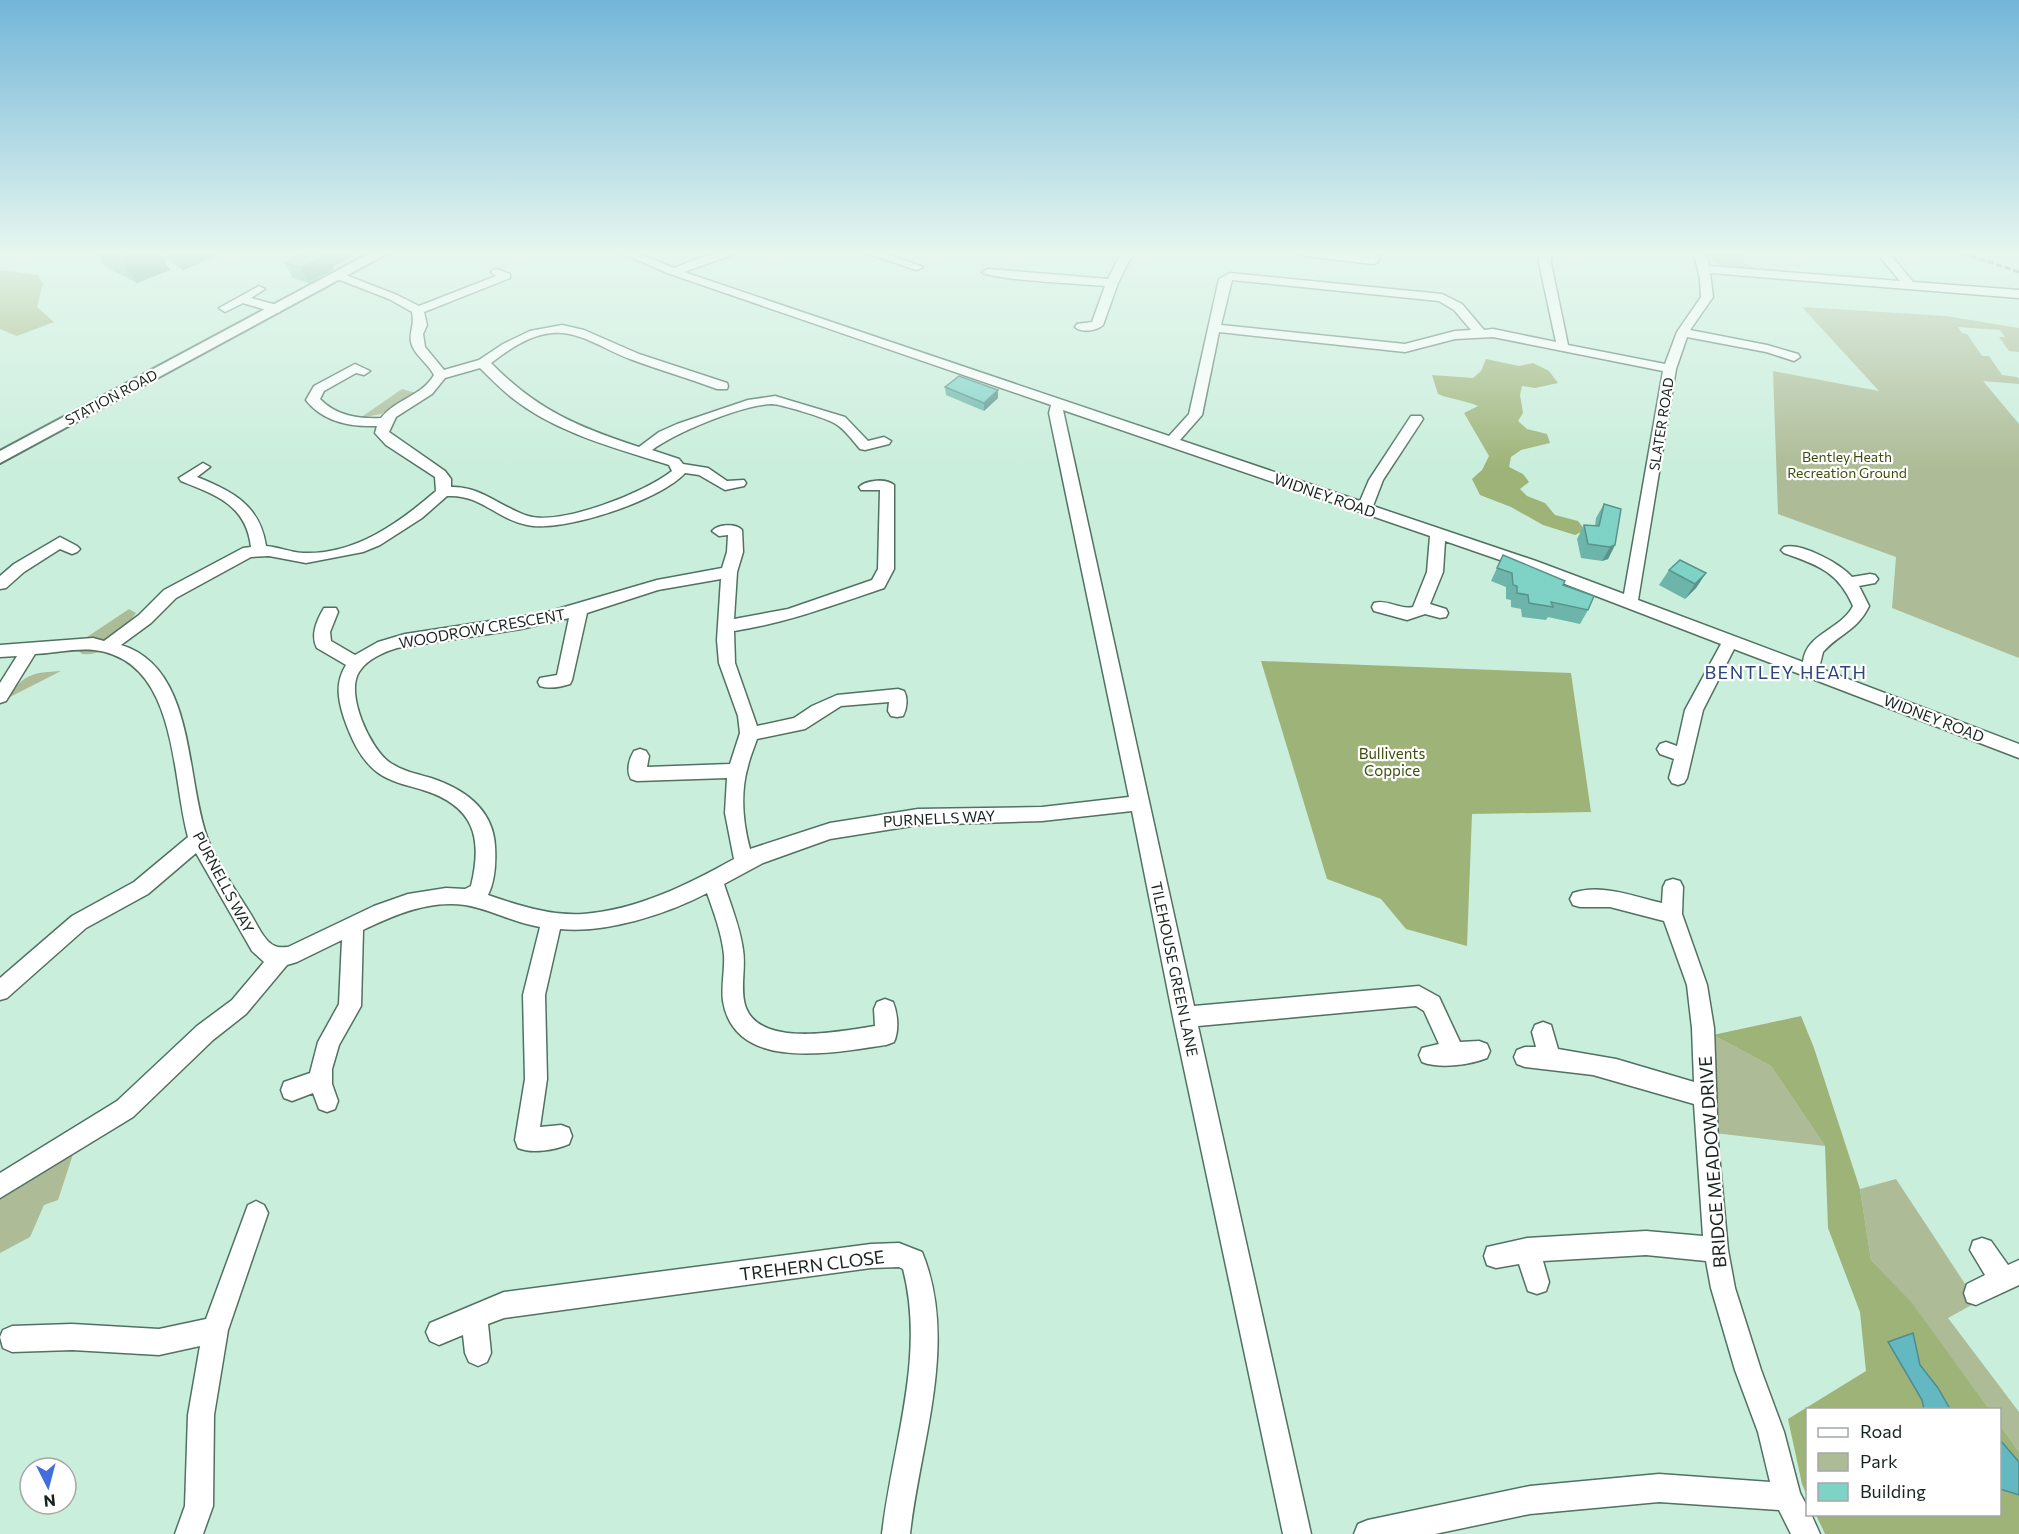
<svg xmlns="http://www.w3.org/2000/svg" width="2019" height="1534" font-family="Commissioner,sans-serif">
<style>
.green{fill:#adbb96}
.forest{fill:#9eb378}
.water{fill:#64b8c1;stroke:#4d8c90;stroke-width:1.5}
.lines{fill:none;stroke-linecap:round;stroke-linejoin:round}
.minor-casing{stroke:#517162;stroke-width:3}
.major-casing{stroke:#517162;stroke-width:4}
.minor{fill:#fff;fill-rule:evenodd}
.major{fill:#fff;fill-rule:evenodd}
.rail{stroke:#51655b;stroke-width:3;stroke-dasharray:6 3;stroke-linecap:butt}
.wall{fill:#6db5aa}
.shaded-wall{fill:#59938b}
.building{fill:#7fd2c6;stroke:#59938b;stroke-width:1.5}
.labels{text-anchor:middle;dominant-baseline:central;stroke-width:4.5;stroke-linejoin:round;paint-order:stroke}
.far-street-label{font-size:14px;fill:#18251f;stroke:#fff}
.far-park-label{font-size:14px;fill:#3b4d0a;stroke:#fff}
.street-label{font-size:15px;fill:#18251f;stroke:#fff}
.park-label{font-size:15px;fill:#3b4d0a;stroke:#fff}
.quarter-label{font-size:18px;letter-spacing:1.5px;fill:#2c437c;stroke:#fff}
.near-street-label{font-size:18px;fill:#18251f;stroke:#fff}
</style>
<rect width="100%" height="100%" fill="#caeedc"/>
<g class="green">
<path d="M 1707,253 L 1740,253 L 1746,264 L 1759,270 C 1740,268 1717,272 1707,253 Z"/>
<path d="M 1802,307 L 1946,316 L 2019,328 L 2019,352 L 2009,351 L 1999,337 L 2005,337 L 2000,330 L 1958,327 L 1962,333 L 1967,334 L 1982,356 L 1989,356 L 2002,375 L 2017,377 L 2019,379 L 2019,384 L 1983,381 L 2019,424 L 2019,658 L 1892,608 L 1896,557 L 1778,514 L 1773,371 L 1879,391 Z"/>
<path d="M 402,389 L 416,393 L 381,414 L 360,418 Z"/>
<path d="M 129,609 L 136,613 C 121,633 109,657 82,654 L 77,649 L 81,641 Z"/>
<path d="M 61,671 L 8,698 C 24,673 33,673 61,671 Z"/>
<path d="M 1713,1035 L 1771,1066 L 1825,1146 L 1715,1133 Z"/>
<path d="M 75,1148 L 58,1200 L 44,1205 L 30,1237 L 0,1253 L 0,1194 Z"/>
<path d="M 1896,1179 L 1977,1302 L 1948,1318 L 2019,1412 L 2019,1452 L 2000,1425 L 2000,1410 L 1989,1409 L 1912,1304 L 1871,1260 L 1860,1189 Z"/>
</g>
<g class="forest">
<path d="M 0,270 L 38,275 L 43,284 L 37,307 L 54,322 L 17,336 L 0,329 Z"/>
<path d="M 1486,359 L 1519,366 L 1533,363 L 1549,371 L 1558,383 L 1535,388 L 1522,386 L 1520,395 L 1523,413 L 1518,421 L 1527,429 L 1547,434 L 1550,443 L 1521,450 L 1511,457 L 1509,467 L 1523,474 L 1529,482 L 1520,489 L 1527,496 L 1545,503 L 1555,515 L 1578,521 L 1585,530 L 1575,535 L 1543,525 L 1511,507 L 1480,495 L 1472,479 L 1482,470 L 1489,456 L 1464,413 L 1478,406 C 1465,400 1452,400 1438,394 L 1432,375 L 1473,378 L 1481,371 Z"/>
<path d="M 1261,661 L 1571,673 L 1591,812 L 1472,814 L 1467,946 L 1406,929 L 1381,899 L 1327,879 Z"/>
<path d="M 1801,1016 L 1814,1048 L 1860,1189 L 1871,1260 L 1912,1303 L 1989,1409 L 1808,1410 L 1807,1496 L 1802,1484 L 1788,1419 L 1866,1371 L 1860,1312 L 1828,1228 L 1825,1146 L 1771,1066 L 1713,1035 Z"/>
<path d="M 2000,1425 L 2019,1452 L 2019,1534 L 1825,1534 L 1816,1515 L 2000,1514 Z"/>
</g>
<g class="water">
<path d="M 1913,1333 L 1920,1365 L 1938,1388 L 1950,1409 L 1924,1409 L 1922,1400 L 1888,1342 Z"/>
<path d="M 2000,1440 L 2019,1462 L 2019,1495 L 2000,1489 Z"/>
</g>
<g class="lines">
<defs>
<g id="minor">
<path d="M 621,253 L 637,253 L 674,268 L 705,256 L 738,253 L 684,272 L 1169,436 L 1189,414 L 1219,279 L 1230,273 L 1442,294 L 1462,304 L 1484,330 L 1493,329 L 1556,342 L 1539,263 L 1539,253 L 1551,253 L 1551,263 L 1568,345 L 1665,364 L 1677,332 L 1701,297 L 1700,279 L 1694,253 L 1706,253 L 1709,266 L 1900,281 L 1877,253 L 1889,253 L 1913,282 L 2019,290 L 2019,298 L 1710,273 L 1713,297 L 1690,330 L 1767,345 L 1798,354 L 1800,357 L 1794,361 L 1766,352 L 1687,337 L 1676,369 L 1638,600 L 1803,662 C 1806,633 1841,630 1853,606 C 1838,571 1817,565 1784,553 L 1781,550 L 1784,547 C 1801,542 1841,564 1852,577 L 1870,574 L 1875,575 L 1878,579 L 1875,583 L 1859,586 L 1869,606 C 1857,631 1840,633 1823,652 L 1819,668 L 2019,744 L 2019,758 L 1734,649 L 1703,710 L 1687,778 L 1684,783 L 1678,785 L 1672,783 L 1669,778 L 1674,759 L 1660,754 L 1657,749 L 1660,744 L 1666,742 L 1677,746 L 1685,710 L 1721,644 L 1526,569 L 1445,541 L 1443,572 L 1430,604 L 1446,609 L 1448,613 L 1446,617 L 1440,618 L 1425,614 L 1407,620 L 1374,611 L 1372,607 L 1374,603 C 1387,599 1400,610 1413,607 L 1427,572 L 1430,536 L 1063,410 L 1194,1006 L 1419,986 L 1439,997 L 1460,1042 L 1479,1041 L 1487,1044 L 1490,1051 L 1487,1058 C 1470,1065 1439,1069 1422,1062 L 1419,1055 L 1422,1048 L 1439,1044 L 1424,1011 L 1416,1006 L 1198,1026 L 1311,1534 L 1283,1534 L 1173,1017 L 1132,811 L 1042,821 L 918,825 L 830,839 L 763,863 L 724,884 C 731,906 740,927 743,950 C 746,968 740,987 745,1005 C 758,1049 842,1031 875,1026 L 874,1009 L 877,1002 L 885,999 L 893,1002 C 898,1014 899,1031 894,1042 L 886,1045 C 836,1052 735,1074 723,1001 C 721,986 725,970 724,955 C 722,934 714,913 707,893 C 668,914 604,934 560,929 L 545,995 L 547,1079 L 540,1127 L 561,1125 L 569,1128 L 572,1136 L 569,1144 C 555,1150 532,1154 518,1148 L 515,1140 L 525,1079 L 523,995 L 540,927 C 514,923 490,909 465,905 C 429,900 394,915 363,930 L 361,1006 L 339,1045 L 332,1069 L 332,1084 L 338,1101 L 335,1109 L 327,1112 L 319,1109 L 313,1093 L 292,1101 L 284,1098 L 281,1090 L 284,1082 L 310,1073 L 318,1042 L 339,1004 L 342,940 L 297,962 L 287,965 L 246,1014 L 213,1040 L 133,1117 L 0,1198 L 0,1173 L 117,1101 L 197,1026 L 232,1000 L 264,962 L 252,951 L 196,853 L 148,894 L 86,928 L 7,998 L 0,1000 L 0,978 L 72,916 L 134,882 L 188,837 C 171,775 178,660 94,650 C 76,648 54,653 35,654 L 6,701 L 0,703 L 0,683 L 17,656 L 0,657 L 0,645 L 93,638 L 104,641 L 139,615 L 164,590 L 243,548 L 251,547 C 246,504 215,495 181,481 L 179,478 L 203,463 L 210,467 L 197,477 C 232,491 260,505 266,546 C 278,547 290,552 303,553 C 355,555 399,523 436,491 L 435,477 L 386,445 L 375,433 L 377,426 C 351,427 323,422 306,400 L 314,386 L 355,364 L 370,371 L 364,375 L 356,373 L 324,391 L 320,399 C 337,416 358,419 381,418 C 396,399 422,396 434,375 C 428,363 413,354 411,342 C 409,331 415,327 412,312 L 389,299 L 335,278 L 335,274 L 343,274 L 397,295 L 419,306 L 496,276 L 491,272 L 493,270 L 497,269 L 510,274 L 510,278 L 424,312 L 427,325 L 423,334 L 425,347 L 444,370 L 479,360 L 503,344 L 530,331 L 562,325 L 584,330 L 639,354 L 727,383 L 728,386 L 727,389 L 717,389 C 688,378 659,370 630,359 C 605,350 579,330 552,333 C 529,335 508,350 491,363 C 537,410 578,427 639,447 L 659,432 L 677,424 L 748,400 L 775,396 L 845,417 L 868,441 L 884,437 L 891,441 L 889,444 L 865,450 L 860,449 C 853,441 844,428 834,423 C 826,418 780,404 772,404 C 741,405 677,432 652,450 L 679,459 L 683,464 L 708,468 L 727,481 L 744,480 L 746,483 L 744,486 L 725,490 L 699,475 L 685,473 C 661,500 563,533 527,525 C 496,519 481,494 447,496 L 422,518 L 380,545 L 363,552 L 306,563 L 269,556 L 251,557 L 176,598 L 151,623 L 121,645 C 196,668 185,777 207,837 C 217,864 235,889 250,913 C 256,922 264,942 275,946 C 278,948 285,947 288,947 L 374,906 L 408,894 L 446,888 L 465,889 L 471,886 C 483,837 474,806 423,790 C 407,785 390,782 377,772 C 360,759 351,738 344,718 C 338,699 335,683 346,665 L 317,648 C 310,635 317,620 324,608 L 336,608 L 338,612 L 330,632 L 331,641 L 355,655 L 378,642 L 405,634 L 544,613 L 657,580 L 722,568 L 727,552 L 728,535 L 719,536 L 712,531 C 718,524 736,523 742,530 L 743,552 L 737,572 L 734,619 L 788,609 L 872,580 L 878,569 L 880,490 L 861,490 L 859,487 C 866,480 886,478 894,485 L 894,569 L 884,588 C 834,605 786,623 734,631 L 735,663 L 757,726 L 794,718 L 812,706 L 837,695 L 898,689 L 904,691 C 908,698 907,709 903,716 L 897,717 L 891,716 L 888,711 L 889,702 L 841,706 L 805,729 L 757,739 C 754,748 750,757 748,766 C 740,793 743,823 750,849 L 830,823 L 918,809 L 1042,807 L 1129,797 L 1049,413 L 1051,405 L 670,274 ZM 1232,280 L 1439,301 L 1454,310 L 1471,330 L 1455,331 L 1405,344 L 1221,325 ZM 1219,332 L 1405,352 L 1455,339 L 1493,337 L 1663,371 L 1624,594 L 1536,561 L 1373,506 L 1383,480 L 1423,419 L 1421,416 L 1411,416 L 1369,480 L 1360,501 L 1180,440 L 1202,415 ZM 480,368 C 490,378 500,388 511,397 C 556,433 615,448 669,465 L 672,471 C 646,492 561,526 528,516 C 500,507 481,486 451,487 L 451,479 L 445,471 L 389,432 L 396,417 L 432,394 L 445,378 ZM 721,579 L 717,640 L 719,663 L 738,716 L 740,733 L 730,764 L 647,767 L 649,756 L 646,751 L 640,749 L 634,751 C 629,759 626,771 631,779 L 637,781 L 727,778 L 725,813 L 734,859 C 687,885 637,910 583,914 C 551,916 517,905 488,895 C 495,881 496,862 495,846 C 493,809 464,789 431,778 C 417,774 402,771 389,762 C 370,748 345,694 359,672 C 367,659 384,652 397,648 L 521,629 L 569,618 L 557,675 L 540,678 L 538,682 L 540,686 C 549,689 561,687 570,684 L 572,680 L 587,613 L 658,590 Z"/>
<path d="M 867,253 L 885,253 L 923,267 L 917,270 L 913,269 Z"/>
<path d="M 1121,253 L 1133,253 L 1118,283 L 1103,325 C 1097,331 1081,333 1075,327 L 1077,324 L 1092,322 L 1105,286 C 1085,284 992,280 982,272 L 988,269 L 1108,279 Z"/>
<path d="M 1298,253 L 1353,255 L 1351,253 L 1372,253 L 1380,257 L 1377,263 L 1373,264 L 1304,256 Z"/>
<path d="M 259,286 L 265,289 L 251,298 L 280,306 L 280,312 L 276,313 L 243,303 L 225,312 L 219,308 Z"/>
<path d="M 60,537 L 77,546 L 80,549 L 77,552 L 72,554 L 60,549 L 24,572 L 6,588 L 0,589 L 0,576 L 14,564 Z"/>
<path d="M 1673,879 L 1680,881 L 1683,887 L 1682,914 L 1707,985 L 1714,1028 L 1718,1143 L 1728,1250 L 1735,1288 L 1761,1370 L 1784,1432 L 1800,1493 L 1808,1508 L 1808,1514 L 1811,1514 L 1820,1534 L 1791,1534 L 1779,1510 L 1659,1502 L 1530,1514 L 1435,1534 L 1354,1534 L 1358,1524 L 1368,1520 L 1530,1486 L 1659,1474 L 1770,1482 L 1758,1432 L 1735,1370 L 1711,1288 L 1706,1261 L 1646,1255 L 1543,1261 L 1549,1282 L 1546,1291 L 1537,1294 L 1528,1291 L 1519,1264 L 1496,1268 L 1487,1265 L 1484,1256 L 1487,1247 L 1527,1238 L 1646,1231 L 1703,1236 L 1694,1104 L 1593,1075 L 1525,1067 L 1517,1064 L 1514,1057 L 1517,1050 L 1525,1047 L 1536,1047 L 1532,1032 L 1535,1025 L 1543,1022 L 1551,1025 L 1558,1049 L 1616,1059 L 1694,1082 L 1692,1028 L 1687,985 L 1664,921 L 1610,907 L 1580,907 L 1573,905 L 1570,899 L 1573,893 C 1601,883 1635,897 1662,903 L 1663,887 L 1666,881 Z"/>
<path d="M 256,1201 L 264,1205 L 268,1213 L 228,1330 L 214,1415 L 213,1506 L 203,1534 L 175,1534 L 185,1506 L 188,1415 L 200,1346 L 159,1355 L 72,1350 L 12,1352 L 3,1348 L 0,1337 L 3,1330 L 12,1326 L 72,1324 L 159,1329 L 206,1319 L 248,1205 Z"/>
<path d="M 1982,1238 L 1991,1241 L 2008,1265 L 2019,1260 L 2019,1285 L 1976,1305 L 1967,1302 L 1964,1293 L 1967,1284 L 1985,1275 L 1970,1250 L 1973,1241 Z"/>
<path d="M 899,1243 L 922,1252 C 959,1342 920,1443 910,1534 L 882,1534 C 892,1446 926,1357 903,1269 L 899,1267 L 871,1268 L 504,1318 L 488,1324 L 491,1353 L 487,1362 L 478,1366 L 469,1362 L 465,1353 L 463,1335 L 439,1345 L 430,1341 L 426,1332 L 430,1323 L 504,1292 L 871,1244 Z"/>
</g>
<path id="major" d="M 370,253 L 388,253 L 0,463 L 0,451 Z"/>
</defs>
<use href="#minor" class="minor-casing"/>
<use href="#major" class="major-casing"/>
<use href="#minor" class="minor"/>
<use href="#major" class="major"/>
<path class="rail" d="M 1962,253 L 2019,272"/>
</g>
<g class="wall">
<path d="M 96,253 L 160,253 L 170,270 L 137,283 L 104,266 Z"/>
<path d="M 165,253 L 222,253 L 183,270 L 171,262 Z"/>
<path d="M 305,253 L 358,253 L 334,266 L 332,266 L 334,269 L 309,283 L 293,278 L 285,263 Z"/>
<path d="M 945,387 L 998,390 L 998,398 L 984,411 L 946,395 Z"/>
<path d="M 1604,504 L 1615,545 L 1608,559 L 1602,561 L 1581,558 L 1577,539 L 1584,525 L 1595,526 L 1596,518 Z"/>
<path d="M 1503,555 L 1563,585 L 1588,610 L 1580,624 L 1548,617 L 1546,620 L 1522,617 L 1521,609 L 1511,607 L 1511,600 L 1506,599 L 1506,587 L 1491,581 Z"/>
<path d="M 1669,570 L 1706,573 L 1696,588 L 1685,599 L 1659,585 Z"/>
</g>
<g class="shaded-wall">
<path d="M 137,253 L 160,253 L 170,270 L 137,283 L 121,259 Z"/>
<path d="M 173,253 L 222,253 L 183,270 Z"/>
<path d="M 327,253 L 358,253 L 334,266 Z"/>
<path d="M 327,255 L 334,269 L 309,283 L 301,268 Z"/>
<path d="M 998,390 L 998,398 L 984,411 L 984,403 Z"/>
<path d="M 1615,545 L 1608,559 L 1602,561 L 1610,547 Z"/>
<path d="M 1706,573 L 1696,588 L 1685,599 L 1695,584 Z"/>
</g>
<g class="building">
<path d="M 110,253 L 137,253 L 121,259 Z"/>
<path d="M 305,253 L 322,253 L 327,255 L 301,268 L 285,263 Z"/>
<path d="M 959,376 L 998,390 L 984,403 L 945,387 Z"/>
<path d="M 1604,504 L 1621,509 L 1615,545 L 1610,547 L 1588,544 L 1584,525 L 1599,526 Z"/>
<path d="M 1503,555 L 1565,581 L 1563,585 L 1594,596 L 1588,610 L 1551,602 L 1553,607 L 1529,603 L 1528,595 L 1517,593 L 1517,586 L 1513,585 L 1512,573 L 1497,568 Z"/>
<path d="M 1680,560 L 1706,573 L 1695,584 L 1669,570 Z"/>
</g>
<linearGradient id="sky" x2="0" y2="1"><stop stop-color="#73b6d8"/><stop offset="0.54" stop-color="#e7f7ef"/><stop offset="1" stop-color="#e7f7ef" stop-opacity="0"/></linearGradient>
<rect width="2019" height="468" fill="url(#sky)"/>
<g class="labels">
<g class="far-street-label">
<text transform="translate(111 397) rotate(-28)">STATION ROAD</text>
<text transform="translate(1661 424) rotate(-81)">SLATER ROAD</text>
</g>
<g class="far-park-label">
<text x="1847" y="456">Bentley Heath<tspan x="1847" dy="16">Recreation Ground</tspan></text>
</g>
<g class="street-label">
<text transform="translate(1325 495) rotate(19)">WIDNEY ROAD</text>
<text transform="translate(482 628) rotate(-10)">WOODROW CRESCENT</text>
<text transform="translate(1934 718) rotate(21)">WIDNEY ROAD</text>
<text transform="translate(939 818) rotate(-3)">PURNELLS WAY</text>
<text transform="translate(224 882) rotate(62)">PURNELLS WAY</text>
<text transform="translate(1175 969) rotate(78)">TILEHOUSE GREEN LANE</text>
</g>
<g class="park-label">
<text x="1392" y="753">Bullivents<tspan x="1392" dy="17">Coppice</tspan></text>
</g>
<g class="quarter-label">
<text x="1786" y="672">BENTLEY HEATH</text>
</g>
<g class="near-street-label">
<text transform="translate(1712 1162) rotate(-94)">BRIDGE MEADOW DRIVE</text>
<text transform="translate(812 1265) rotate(-7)">TREHERN CLOSE</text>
</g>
</g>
<rect x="1806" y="1408" width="195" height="108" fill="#ffffff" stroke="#a3a8a5" stroke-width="1.5"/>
<rect x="1818" y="1428" width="30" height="9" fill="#ffffff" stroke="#a3a8a5" stroke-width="1.5"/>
<text x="1860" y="1438" font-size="18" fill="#18251f">Road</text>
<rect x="1818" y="1453" width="30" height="18" fill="#adbb96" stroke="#a3a8a5" stroke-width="1.5"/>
<text x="1860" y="1468" font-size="18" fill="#18251f">Park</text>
<rect x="1818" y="1483" width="30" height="18" fill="#7fd2c6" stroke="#a3a8a5" stroke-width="1.5"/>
<text x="1860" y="1498" font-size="18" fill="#18251f">Building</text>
<g transform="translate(48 1486) rotate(174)"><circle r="28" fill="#ffffff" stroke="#a3a8a5" stroke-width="1.5"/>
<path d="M0-4.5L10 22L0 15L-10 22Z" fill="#426ddf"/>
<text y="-9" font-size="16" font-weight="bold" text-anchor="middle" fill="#18251f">N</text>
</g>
</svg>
